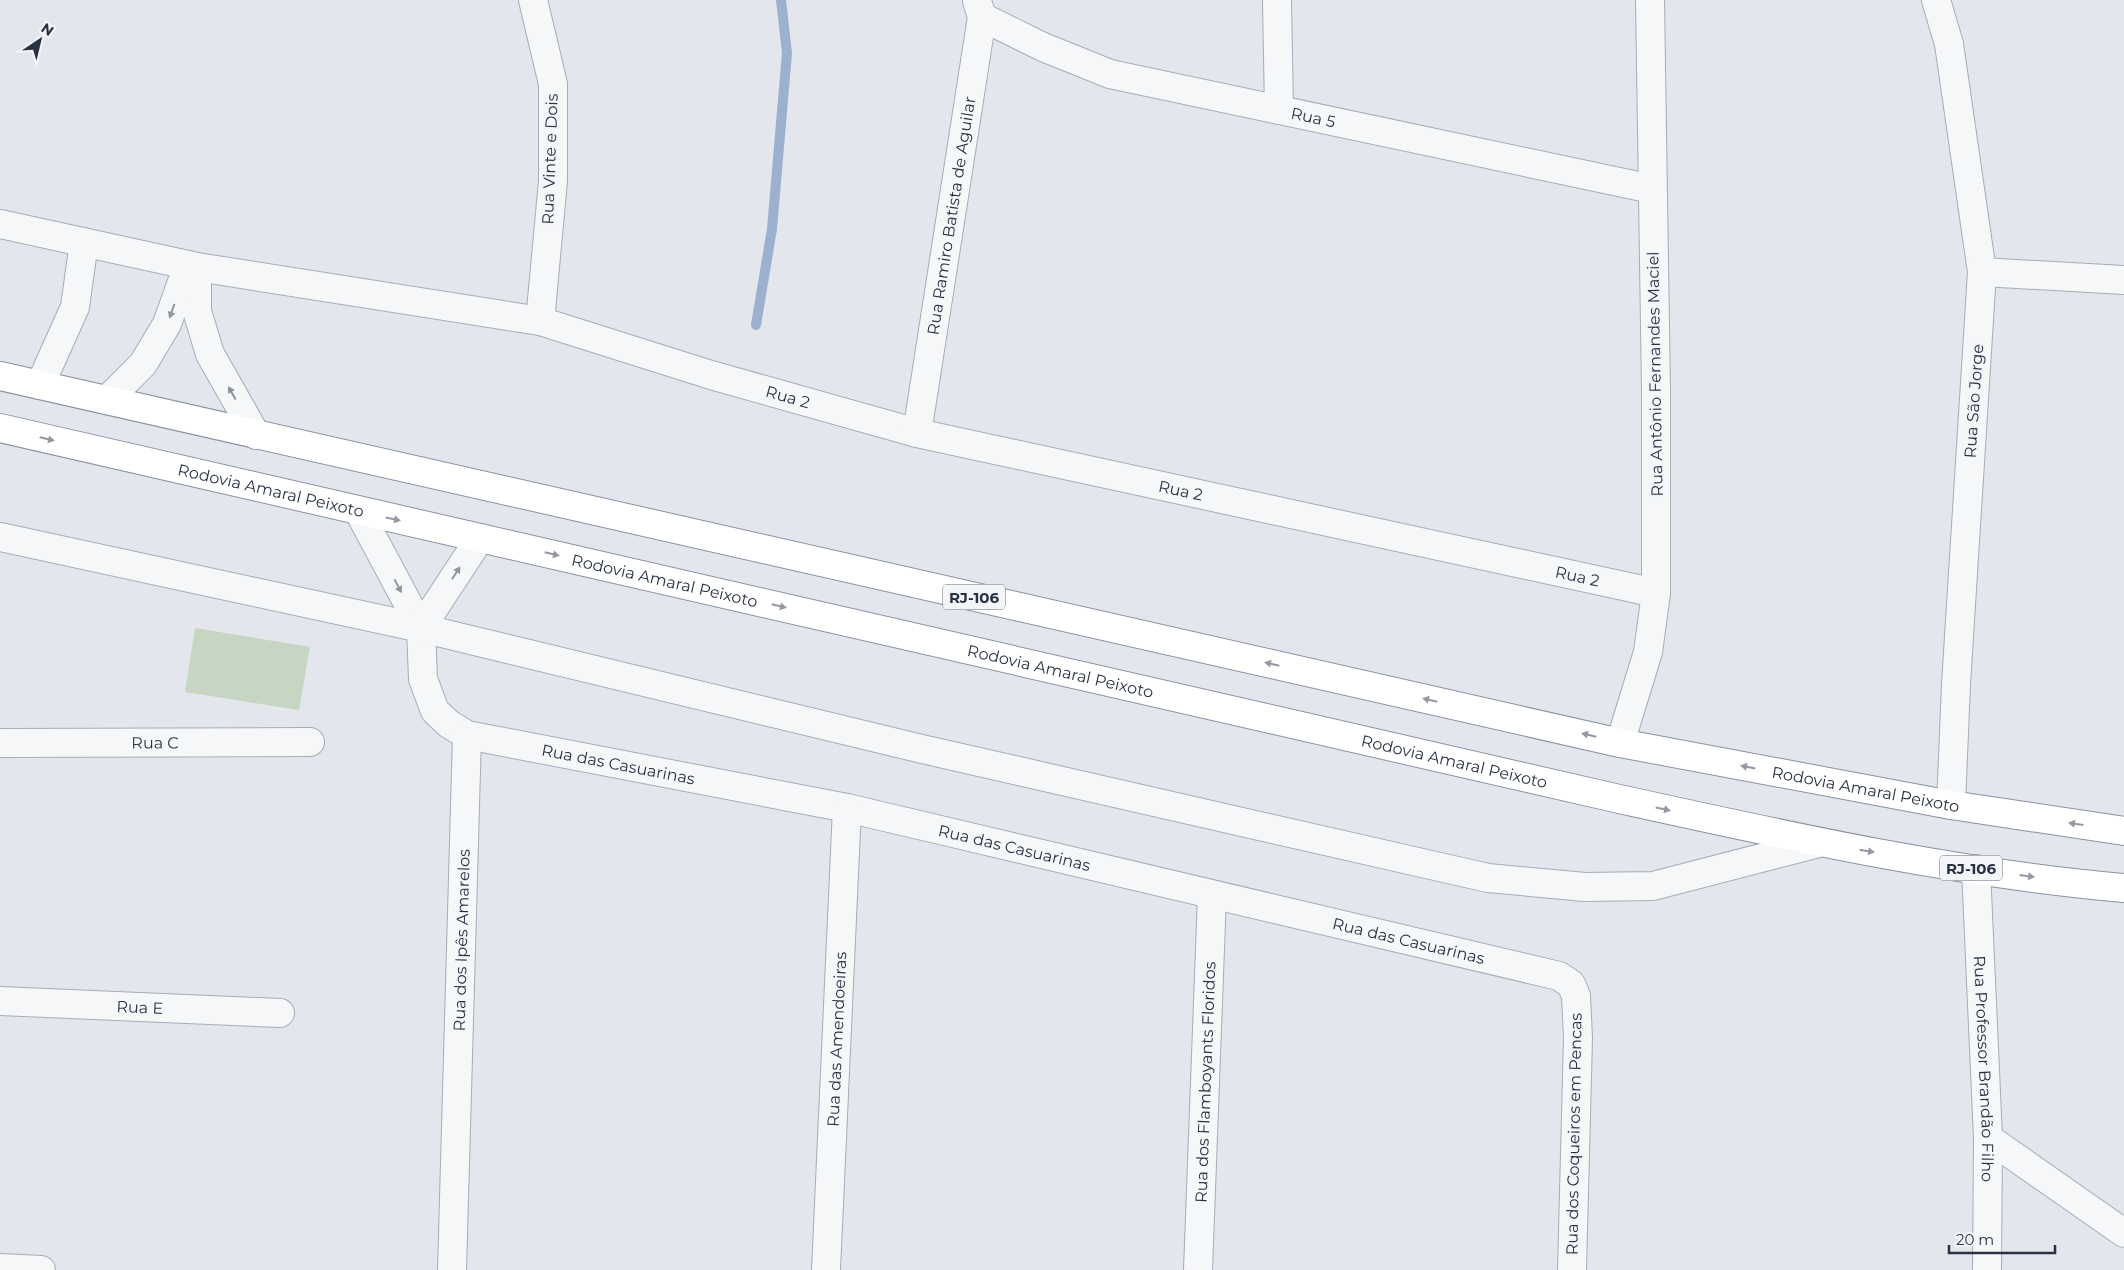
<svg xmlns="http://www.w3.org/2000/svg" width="2124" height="1270" font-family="Montserrat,sans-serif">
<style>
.green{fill:#c7d6c3}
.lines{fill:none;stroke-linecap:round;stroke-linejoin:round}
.stream{stroke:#9cb1cd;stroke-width:10}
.minor-casing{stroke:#a7acb7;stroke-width:30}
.highway-casing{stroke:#8992a3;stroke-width:30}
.minor{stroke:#f6f7f9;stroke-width:28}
.highway{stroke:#fff;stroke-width:28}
.oneway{fill:#90949f}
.oneway2{fill:#9498a2}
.labels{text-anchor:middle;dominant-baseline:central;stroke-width:4;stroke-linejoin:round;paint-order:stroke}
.shield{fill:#f3f5f9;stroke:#666c7b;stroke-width:1}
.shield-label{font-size:15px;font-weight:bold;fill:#293245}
.street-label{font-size:16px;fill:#293245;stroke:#f3f5f9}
</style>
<rect width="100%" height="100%" fill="#e3e6ec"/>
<path class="green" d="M 195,628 L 310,647 L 299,710 L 185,692 Z"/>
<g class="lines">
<path class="stream" d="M 756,325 L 772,229 L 787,53 L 781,0"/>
<defs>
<g id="minor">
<path d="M 533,0 L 553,84 L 553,181 L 540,321"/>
<path d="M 1277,0 L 1279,110"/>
<path d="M 1936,0 L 1949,44 L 1982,272 L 1956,684 L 1951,805"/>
<path id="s1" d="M 982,17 L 1043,47 L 1110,74 L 1652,189"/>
<path id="s2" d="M 0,224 L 197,267 L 540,321 L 711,375 L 917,433 L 1656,593"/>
<path d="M 197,267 L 197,311 L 210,354 L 256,435"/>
<path d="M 1982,272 L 2124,280"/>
<path d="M 40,385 L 75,307 L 84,242"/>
<path d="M 107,400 L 143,364 L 167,324 L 188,265"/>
<path id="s3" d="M 917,433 L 982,17 L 977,1"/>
<path id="s4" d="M 359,512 L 421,628 L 423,679 L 435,711 L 449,724 L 467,735 L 847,808 L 1559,976 L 1571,984 L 1576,996 L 1578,1038 L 1572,1270"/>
<path d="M 0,537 L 421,628 L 922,749 L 1488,878 L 1585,887 L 1653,886 L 1819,843"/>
<path d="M 421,628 L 480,538"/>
<path id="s5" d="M 0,743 L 310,742"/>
<path d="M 1620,743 L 1648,652 L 1656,593 L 1656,391 L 1650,0"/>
<path id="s6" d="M 1976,869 L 1988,1138 L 1987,1270"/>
<path id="s7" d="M 0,1001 L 280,1013"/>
<path d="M 1988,1138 L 2124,1233"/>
<path d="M 0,1268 L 41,1270"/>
<path id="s8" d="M 452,1270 L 467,735"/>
<path id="s9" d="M 826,1270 L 847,808"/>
<path id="s10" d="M 1198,1270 L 1212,895"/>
</g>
<g id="highway">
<path id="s11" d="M 0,376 L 1620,743 L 1951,805 L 2124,831"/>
<path id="s12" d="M 0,428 L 1615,798 C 1783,835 1952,873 2124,888"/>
</g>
</defs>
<use href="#minor" class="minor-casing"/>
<use href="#highway" class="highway-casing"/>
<use href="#minor" class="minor"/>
<use href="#highway" class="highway"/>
</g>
<defs><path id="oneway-solid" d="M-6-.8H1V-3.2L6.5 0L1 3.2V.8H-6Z" transform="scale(1.25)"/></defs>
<g class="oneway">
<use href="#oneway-solid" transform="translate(172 311) rotate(109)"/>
<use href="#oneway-solid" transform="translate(232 393) rotate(-119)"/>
<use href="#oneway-solid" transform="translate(456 573) rotate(-57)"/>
<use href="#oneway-solid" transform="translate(398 586) rotate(62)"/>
</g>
<g class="oneway2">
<use href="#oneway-solid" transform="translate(47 439) rotate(13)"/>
<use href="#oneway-solid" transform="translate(393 519) rotate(12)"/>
<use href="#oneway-solid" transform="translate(552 554) rotate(13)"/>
<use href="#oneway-solid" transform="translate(779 606) rotate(13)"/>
<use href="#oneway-solid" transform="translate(1272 664) rotate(-167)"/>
<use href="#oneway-solid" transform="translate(1430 700) rotate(-167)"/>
<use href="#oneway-solid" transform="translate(1589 735) rotate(-167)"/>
<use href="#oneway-solid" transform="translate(1748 767) rotate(-169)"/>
<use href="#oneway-solid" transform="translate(1663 809) rotate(12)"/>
<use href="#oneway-solid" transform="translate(2076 824) rotate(-172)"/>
<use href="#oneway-solid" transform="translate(1867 851) rotate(9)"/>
<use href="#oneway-solid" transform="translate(2027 876) rotate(8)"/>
</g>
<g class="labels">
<g class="shield">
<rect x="943" y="584.5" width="62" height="25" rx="4"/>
<rect x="1940" y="855.5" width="62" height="25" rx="4"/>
</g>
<g class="shield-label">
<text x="974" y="597">RJ-106</text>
<text x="1971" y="868">RJ-106</text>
</g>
<g class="street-label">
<text stroke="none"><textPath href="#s1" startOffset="348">Rua 5</textPath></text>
<text transform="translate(550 159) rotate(-88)">Rua Vinte e Dois</text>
<text stroke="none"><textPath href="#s3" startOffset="220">Rua Ramiro Batista de Aguilar</textPath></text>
<text transform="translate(1655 374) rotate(-91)">Rua Antônio Fernandes Maciel</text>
<text stroke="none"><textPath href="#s2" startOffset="808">Rua 2</textPath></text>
<text transform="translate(1974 401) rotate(-86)">Rua São Jorge</text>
<text stroke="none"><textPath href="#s2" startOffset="1212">Rua 2</textPath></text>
<text stroke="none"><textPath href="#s12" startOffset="278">Rodovia Amaral Peixoto</textPath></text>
<text stroke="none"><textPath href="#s2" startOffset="1618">Rua 2</textPath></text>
<text stroke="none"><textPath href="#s12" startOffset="682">Rodovia Amaral Peixoto</textPath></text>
<text stroke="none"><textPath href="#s12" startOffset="1088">Rodovia Amaral Peixoto</textPath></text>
<text stroke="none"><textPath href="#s5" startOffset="155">Rua C</textPath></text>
<text stroke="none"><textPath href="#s12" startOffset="1492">Rodovia Amaral Peixoto</textPath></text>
<text stroke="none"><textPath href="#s4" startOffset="411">Rua das Casuarinas</textPath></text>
<text stroke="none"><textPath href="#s11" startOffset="1911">Rodovia Amaral Peixoto</textPath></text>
<text stroke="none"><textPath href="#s4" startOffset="816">Rua das Casuarinas</textPath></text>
<text stroke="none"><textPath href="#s8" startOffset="330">Rua dos Ipês Amarelos</textPath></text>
<text stroke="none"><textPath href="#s4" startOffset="1221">Rua das Casuarinas</textPath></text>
<text stroke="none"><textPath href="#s7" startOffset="140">Rua E</textPath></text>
<text stroke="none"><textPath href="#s9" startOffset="231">Rua das Amendoeiras</textPath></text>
<text stroke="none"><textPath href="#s6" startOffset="200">Rua Professor Brandão Filho</textPath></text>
<text stroke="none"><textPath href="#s10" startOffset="188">Rua dos Flamboyants Floridos</textPath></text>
<text transform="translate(1574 1134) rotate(-89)">Rua dos Coqueiros em Pencas</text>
</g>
</g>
<g transform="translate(40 40) rotate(35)" stroke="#f3f5f9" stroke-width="4" paint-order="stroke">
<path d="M0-4L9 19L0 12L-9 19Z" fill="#293245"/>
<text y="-8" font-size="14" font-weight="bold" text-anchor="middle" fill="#293245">N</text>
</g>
<path d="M1949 1245v8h106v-8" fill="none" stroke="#293245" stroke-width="2.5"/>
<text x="1956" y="1245" font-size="15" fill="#293245" stroke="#f3f5f9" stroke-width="4" paint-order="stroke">20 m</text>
</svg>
